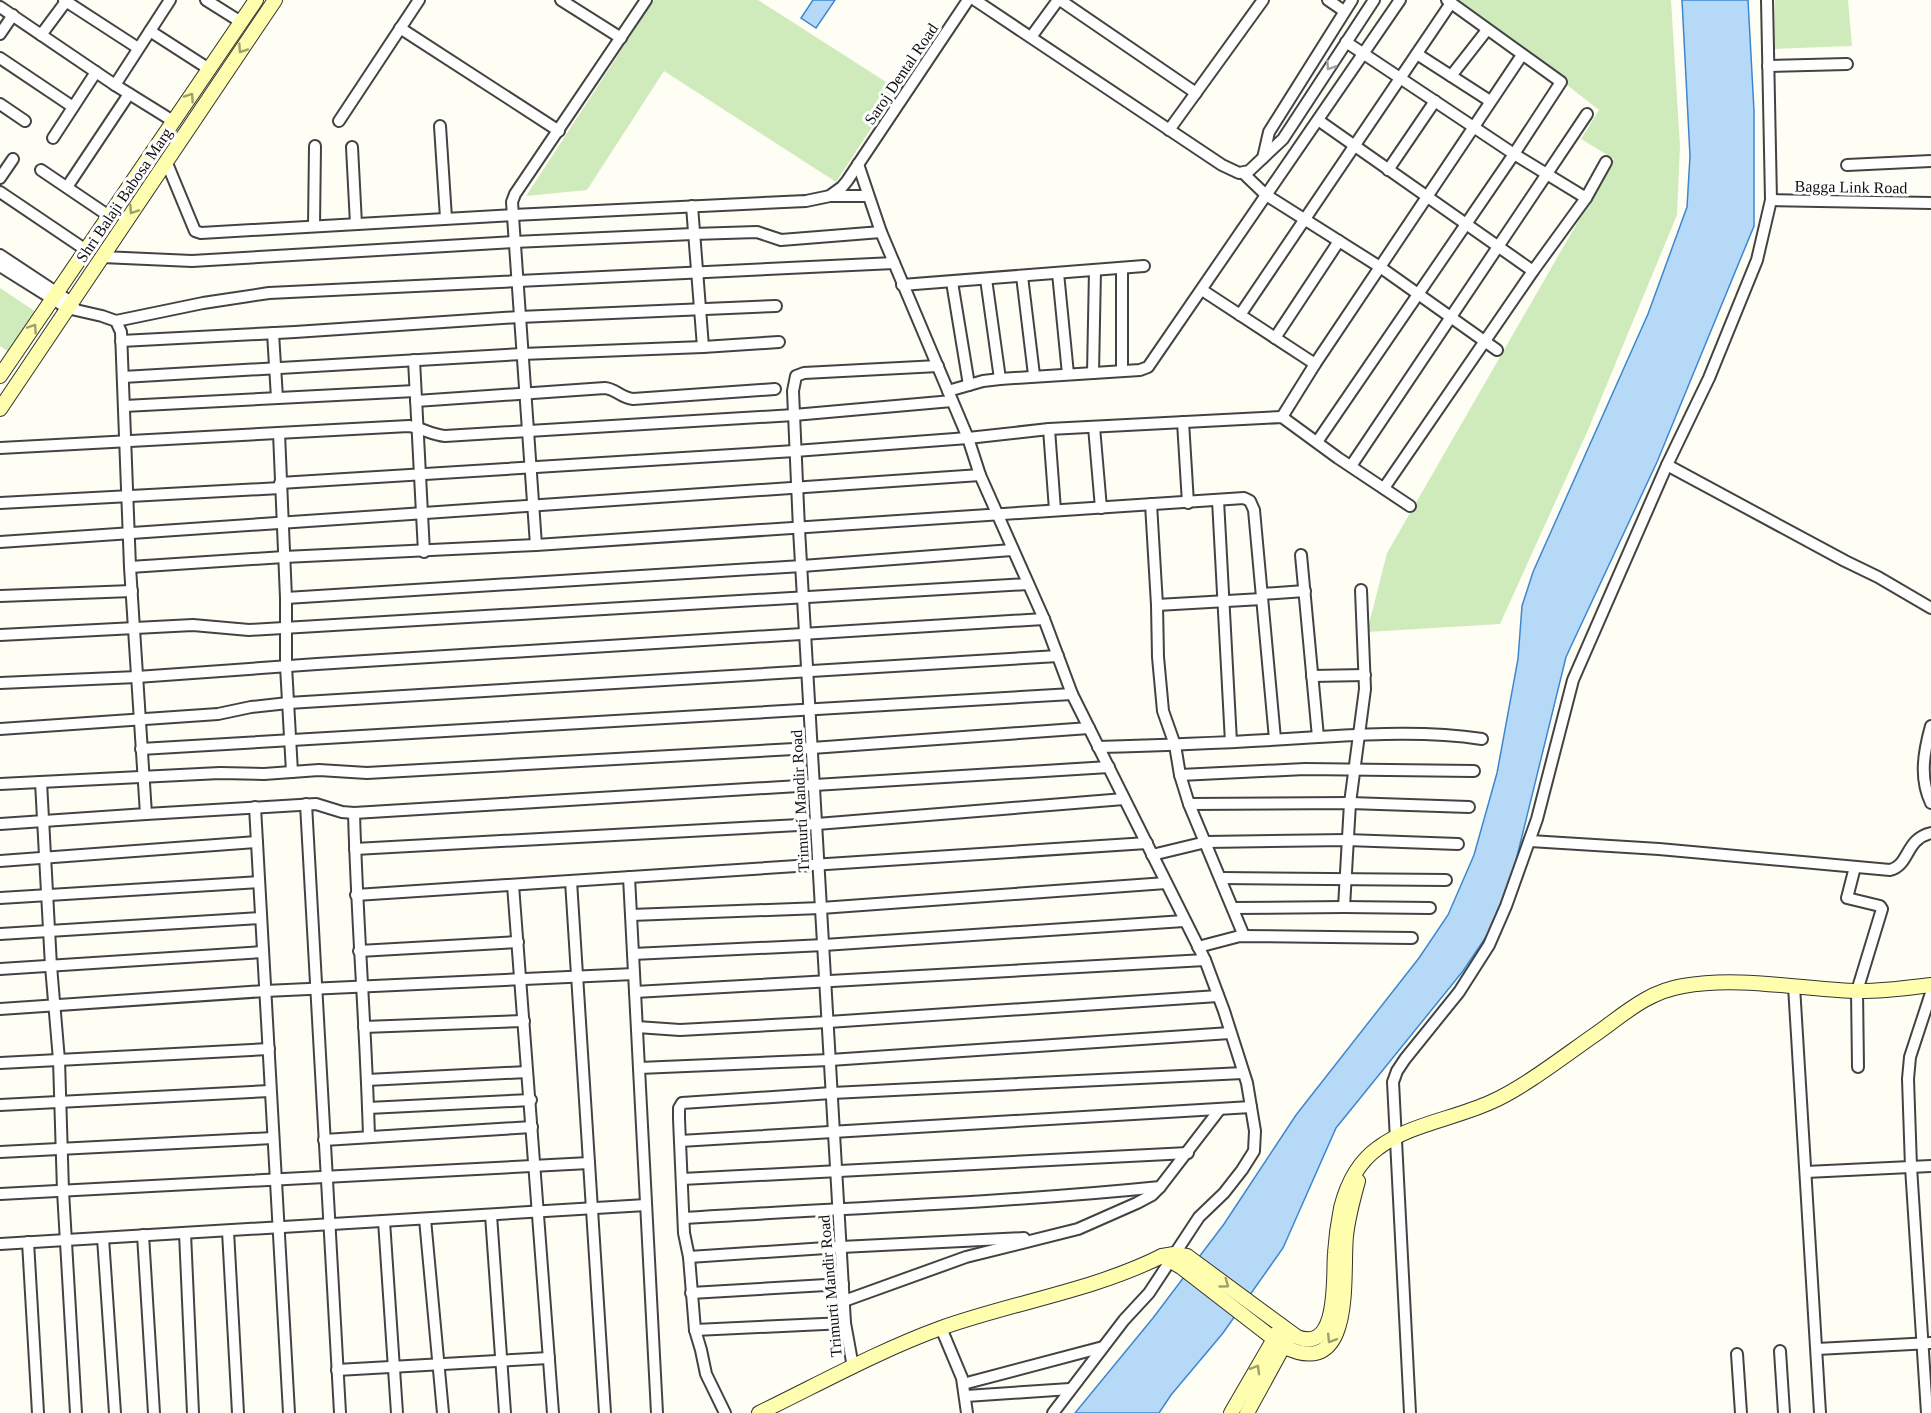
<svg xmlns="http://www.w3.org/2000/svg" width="1931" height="1413" font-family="'Times New Roman',serif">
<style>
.green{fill:#cfebbb}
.water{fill:#b7d9f8;stroke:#3c87d0;stroke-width:1.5}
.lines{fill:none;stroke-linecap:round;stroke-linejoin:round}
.street-casing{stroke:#434343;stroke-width:14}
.secondary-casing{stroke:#323232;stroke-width:16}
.street{stroke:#fff;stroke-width:10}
.secondary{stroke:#fffeaf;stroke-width:14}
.oneway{stroke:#9f9f6f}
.oneway2{stroke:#9f9f9f}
.labels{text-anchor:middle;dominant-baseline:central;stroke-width:6;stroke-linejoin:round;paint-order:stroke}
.street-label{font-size:16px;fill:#101010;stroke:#fff}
</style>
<rect width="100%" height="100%" fill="#fffef4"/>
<g class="green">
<path d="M 654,0 L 758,0 L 897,89 L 836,182 L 664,71 L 587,190 L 526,196 Z"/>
<path d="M 1458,0 L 1671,0 L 1680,146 L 1677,215 L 1588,430 L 1500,624 L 1367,632 L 1387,553 L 1614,159 L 1581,139 L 1599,110 Z"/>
<path d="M 1775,0 L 1848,0 L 1852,46 L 1774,49 Z"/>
<path d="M 0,288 L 36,312 L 9,352 L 0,346 Z"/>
</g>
<g class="water">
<path d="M 813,0 L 835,0 L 816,28 L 801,18 Z"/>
<path d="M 1682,0 L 1748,0 L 1754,111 L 1754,226 L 1657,462 L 1566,657 L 1512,877 L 1492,928 L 1463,971 L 1336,1128 L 1283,1248 L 1223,1333 L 1171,1395 L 1159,1413 L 1075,1413 L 1153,1318 L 1224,1224 L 1296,1115 L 1419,958 L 1448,915 L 1474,855 L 1497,773 L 1518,659 L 1522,606 L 1533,572 L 1648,314 L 1687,207 L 1690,156 Z"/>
</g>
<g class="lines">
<defs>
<g id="street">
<path d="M 64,0 L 138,48"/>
<path d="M 206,0 L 241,22"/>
<path d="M 561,0 L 621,38"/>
<path d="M 975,0 L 1222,165 L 1239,173 L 1249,171 L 1283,139 L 1374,0"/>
<path d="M 1060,0 L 1196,93"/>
<path d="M 1328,0 L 1344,11"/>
<path d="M 0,7 L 115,85 L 173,121"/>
<path d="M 400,28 L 559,131"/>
<path d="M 150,31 L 209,69"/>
<path d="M 0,34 L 13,15"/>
<path d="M 41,35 L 67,0"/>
<path d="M 1031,37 L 1058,0"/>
<path d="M 1346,42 L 1514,154 L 1586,198"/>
<path d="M 1417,54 L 1490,101"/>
<path d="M 0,58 L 73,107"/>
<path d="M 1768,66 L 1847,64"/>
<path d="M 1451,76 L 1487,30"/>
<path d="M 115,85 L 170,0"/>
<path d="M 0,104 L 25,121"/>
<path d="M 1318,120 L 1533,271"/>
<path d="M 339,121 L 419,0"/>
<path d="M 440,126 L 446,218"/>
<path d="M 1169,130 L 1263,0"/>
<path d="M 53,138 L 96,72"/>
<path d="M 352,147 L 356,224"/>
<path d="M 1263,158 L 1269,132 L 1352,0"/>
<path d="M 166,161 L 195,231 L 201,233 L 513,215 L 806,201 L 830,196 L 868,196"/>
<path d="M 858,164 L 881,232 L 968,438 L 980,475 L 1044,619 L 1072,694 L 1205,960 L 1224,1011 L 1247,1083 L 1255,1131 L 1254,1151 L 1242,1170 L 1224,1193 L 1199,1217 L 1149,1293 L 1124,1320 L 1053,1413"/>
<path d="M 1847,165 L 1931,161"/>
<path d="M 41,170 L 109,216"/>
<path d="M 1388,170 L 1435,101"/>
<path d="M 1243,173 L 1266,195 L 1380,267 L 1497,350"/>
<path d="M 0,178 L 13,159"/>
<path d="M 67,187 L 129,94"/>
<path d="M 0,192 L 86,250"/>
<path d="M 831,195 L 842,187 L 847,181 L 968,0"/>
<path d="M 1771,200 L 1931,203"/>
<path d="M 692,206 L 703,347"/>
<path d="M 314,226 L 315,146"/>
<path d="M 0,255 L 71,302 L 75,309"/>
<path d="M 102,257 L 192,261 L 514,242 L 693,234 L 757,232 L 781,240 L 881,232"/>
<path d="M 0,266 L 67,308 L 102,316 L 116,321 L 121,332 L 130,567 L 146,814 L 0,824"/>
<path d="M 1122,268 L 1122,370"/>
<path d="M 1058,273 L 1068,374"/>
<path d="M 1022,276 L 1034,375"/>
<path d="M 986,279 L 1000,379"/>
<path d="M 952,282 L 969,385"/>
<path d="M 902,285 L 1144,266"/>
<path d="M 1202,290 L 1315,364"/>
<path d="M 1240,315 L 1451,3"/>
<path d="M 116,321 L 203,303 L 269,293 L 894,263"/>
<path d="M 273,333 L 277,398"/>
<path d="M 1275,338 L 1339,241"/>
<path d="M 121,341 L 295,332 L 519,317 L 776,306"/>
<path d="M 414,360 L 424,552"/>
<path d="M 1093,373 L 1095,270"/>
<path d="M 123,377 L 522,354 L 703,347 L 779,342"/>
<path d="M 948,391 L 983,381 L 1000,379 L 1140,370 L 1148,367 L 1400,0"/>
<path d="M 416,401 L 605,388 C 616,389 621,398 633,399 L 775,389"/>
<path d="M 124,406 L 415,391"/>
<path d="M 1282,417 L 1315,364 L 1522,55"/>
<path d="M 1183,422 L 1188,503"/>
<path d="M 1094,427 L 1101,508"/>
<path d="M 1049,429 L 1055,510"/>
<path d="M 279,433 L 286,598 L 286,666 L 292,772"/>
<path d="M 1317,442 L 1514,154 L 1561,82 L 1447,0"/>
<path d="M 0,448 L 409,426 C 422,428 432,435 445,436 L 794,415 L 952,401"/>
<path d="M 1667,465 L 1845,561 L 1878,577 L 1931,608"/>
<path d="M 1351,466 L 1587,114"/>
<path d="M 280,483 L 795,451 L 968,438 L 1049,429 L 1282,417 L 1338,458 L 1410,506"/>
<path d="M 1384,488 L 1533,271 L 1586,198 L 1606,162"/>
<path d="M 1218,500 L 1231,742"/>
<path d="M 0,503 L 280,488"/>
<path d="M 1151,504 L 1157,605 L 1158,657 L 1163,711 L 1175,745 L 1180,775 L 1189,804 L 1244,936"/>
<path d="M 0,542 L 980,475"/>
<path d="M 536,545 L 512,202 L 515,194 L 646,0"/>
<path d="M 1301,555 L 1318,737"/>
<path d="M 130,567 L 284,557 L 536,545 L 1244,498 L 1250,501 L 1254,510 L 1275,739"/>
<path d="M 1262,594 L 1305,591"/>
<path d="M 0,596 L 132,591"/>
<path d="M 286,598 L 802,566 L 1012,550"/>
<path d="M 1157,605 L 1262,599"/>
<path d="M 0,635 L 193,625 L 249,630 L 1028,584"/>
<path d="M 1312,676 L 1365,675"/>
<path d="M 0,683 L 137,677 L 317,664 L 1044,619"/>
<path d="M 1931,726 C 1924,751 1919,778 1931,803"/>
<path d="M 0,729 L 218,714 L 251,707 L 288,703 L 1058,656"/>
<path d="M 1098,747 C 1171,745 1245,742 1318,737 C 1373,734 1427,731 1482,739"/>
<path d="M 141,749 L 1072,694"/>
<path d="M 1180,775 L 1305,769 L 1474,771"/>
<path d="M 41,782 L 51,966 L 59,1060 L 63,1191 L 76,1413"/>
<path d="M 0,784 L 220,773 L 264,774 L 319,770 L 367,773 L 812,748 L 1089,728"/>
<path d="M 306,804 L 340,1413"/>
<path d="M 1189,804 L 1350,803 L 1469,807"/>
<path d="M 255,807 L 289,1413"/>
<path d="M 354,813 C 357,921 366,1029 369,1137"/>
<path d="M 146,814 L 316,804 L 342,812 L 354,813 L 1109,767"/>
<path d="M 1530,841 L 1659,849 L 1890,870 C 1910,865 1905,839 1931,833"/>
<path d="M 355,849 L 817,824 L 1124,799"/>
<path d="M 1152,855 L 1206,842 L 1347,840 L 1458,844"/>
<path d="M 0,861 L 257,842"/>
<path d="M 1855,867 L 1847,898 L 1880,906 L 1882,909 L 1857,991 L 1858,1067"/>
<path d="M 629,877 L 657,1413"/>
<path d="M 1221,878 L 1446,880"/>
<path d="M 571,881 L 605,1413"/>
<path d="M 513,885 L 553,1413"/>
<path d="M 356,895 L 1147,843"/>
<path d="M 0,898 L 259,882"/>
<path d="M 1344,907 L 1350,803 L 1365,689 L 1361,590"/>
<path d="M 1233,908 L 1344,907 L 1430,908"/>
<path d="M 631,915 L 821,908 L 1166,883"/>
<path d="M 0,934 L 261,918"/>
<path d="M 1198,947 L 1240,936 L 1412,938"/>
<path d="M 359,951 L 518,942"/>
<path d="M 633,954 L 824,945 L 1184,921"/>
<path d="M 0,969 L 263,952"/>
<path d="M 1794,986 L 1820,1413"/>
<path d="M 635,992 L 1205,960"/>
<path d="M 0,1009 L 265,991 L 634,974"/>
<path d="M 364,1027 L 524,1021"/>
<path d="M 637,1027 L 680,1030 L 828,1022 L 1218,996"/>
<path d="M 0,1063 L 269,1049"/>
<path d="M 639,1068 L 830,1060 L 1230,1033"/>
<path d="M 367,1080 L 527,1072"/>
<path d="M 0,1105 L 270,1091"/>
<path d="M 368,1108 L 531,1100"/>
<path d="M 324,1140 L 532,1127"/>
<path d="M 680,1141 L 1251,1107"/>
<path d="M 0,1152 L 273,1138"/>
<path d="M 1806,1172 L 1931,1166"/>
<path d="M 682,1179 L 1188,1153"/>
<path d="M 0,1194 L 589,1163"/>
<path d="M 491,1215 L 505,1413"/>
<path d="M 685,1218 C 843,1208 1002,1203 1160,1187"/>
<path d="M 425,1219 L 443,1413"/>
<path d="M 384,1221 L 397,1413"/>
<path d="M 228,1231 L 238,1413"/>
<path d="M 185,1233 L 193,1413"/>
<path d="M 143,1235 L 154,1413"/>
<path d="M 103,1238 L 115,1413"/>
<path d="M 28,1242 L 38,1413"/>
<path d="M 0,1244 L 646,1205"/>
<path d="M 689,1257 L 841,1247 L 1024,1238"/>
<path d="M 691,1293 L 843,1284"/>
<path d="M 844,1301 L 966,1257 L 1078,1229 L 1137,1203 L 1152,1195 L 1160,1187 L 1220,1109"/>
<path d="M 941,1328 L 962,1378 L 967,1413"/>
<path d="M 695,1330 L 845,1323"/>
<path d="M 1817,1349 L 1931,1343"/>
<path d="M 1780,1351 L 1784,1413"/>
<path d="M 1737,1354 L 1741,1413"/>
<path d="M 853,1367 L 845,1323 L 799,529 L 793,391 L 796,376 L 804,373 L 938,366"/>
<path d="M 337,1370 L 549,1358"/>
<path d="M 963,1384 L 1103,1347"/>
<path d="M 966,1396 L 1070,1389"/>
<path d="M 725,1413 L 706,1374 L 701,1350 L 695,1330 L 689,1257 L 684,1233 L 679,1119 L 679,1108 L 682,1103 L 832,1093 L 1243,1073"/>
<path d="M 1410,1413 L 1393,1082 L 1397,1071 L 1405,1059 L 1459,992 L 1489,945 L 1506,906 L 1537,819 L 1573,680 L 1667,465 L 1709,378 L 1757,260 L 1771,200 L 1767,0"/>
<path d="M 1927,1413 L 1911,1167 L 1908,1079 L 1910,1057 L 1931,993"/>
</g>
<g id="secondary">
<path d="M 0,376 L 256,0"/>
<path d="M 0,409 L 275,0"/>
<path d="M 1162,1256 L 1181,1267 L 1283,1346 C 1356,1383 1342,1275 1346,1236 C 1348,1217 1353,1199 1358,1181"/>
<path d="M 759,1413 C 819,1384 878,1351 941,1328 C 1014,1302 1092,1291 1162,1256 L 1174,1254 L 1187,1256 L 1297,1337 C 1340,1354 1333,1274 1335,1253 C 1336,1238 1338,1223 1341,1208 C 1347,1184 1357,1163 1378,1148 C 1410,1124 1454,1119 1491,1102 C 1523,1088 1563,1057 1593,1036 C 1622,1016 1646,992 1683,986 C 1739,976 1798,989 1854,991 C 1879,992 1906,988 1931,985"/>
<path d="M 1231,1413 L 1278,1332"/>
<path d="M 1247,1413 L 1287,1340"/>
</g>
</defs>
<use href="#street" class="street-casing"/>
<use href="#secondary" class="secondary-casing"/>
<use href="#street" class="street"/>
<use href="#secondary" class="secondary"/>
</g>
<defs><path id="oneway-chevron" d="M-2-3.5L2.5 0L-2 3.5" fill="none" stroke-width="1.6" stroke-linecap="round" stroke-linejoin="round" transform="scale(1.5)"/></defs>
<g class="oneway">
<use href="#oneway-chevron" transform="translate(242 49) rotate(124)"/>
<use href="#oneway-chevron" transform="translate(190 97) rotate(-56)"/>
<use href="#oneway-chevron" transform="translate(133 210) rotate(124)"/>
<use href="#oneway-chevron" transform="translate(33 328) rotate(-56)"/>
<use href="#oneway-chevron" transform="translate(1225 1284) rotate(36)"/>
<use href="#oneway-chevron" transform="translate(1331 1339) rotate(122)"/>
<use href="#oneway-chevron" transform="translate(1256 1369) rotate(-60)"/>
</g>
<use class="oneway2" href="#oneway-chevron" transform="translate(1330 66) rotate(123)"/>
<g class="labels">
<g class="street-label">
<text transform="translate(901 74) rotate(-56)">Saroj Dental Road</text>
<text transform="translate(1851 187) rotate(1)">Bagga Link Road</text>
<text transform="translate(124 195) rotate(-56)">Shri Balaji Babosa Marg</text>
<text transform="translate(800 801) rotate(-93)">Trimurti Mandir Road</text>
<text transform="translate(830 1286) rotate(-95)">Trimurti Mandir Road</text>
</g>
</g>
</svg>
